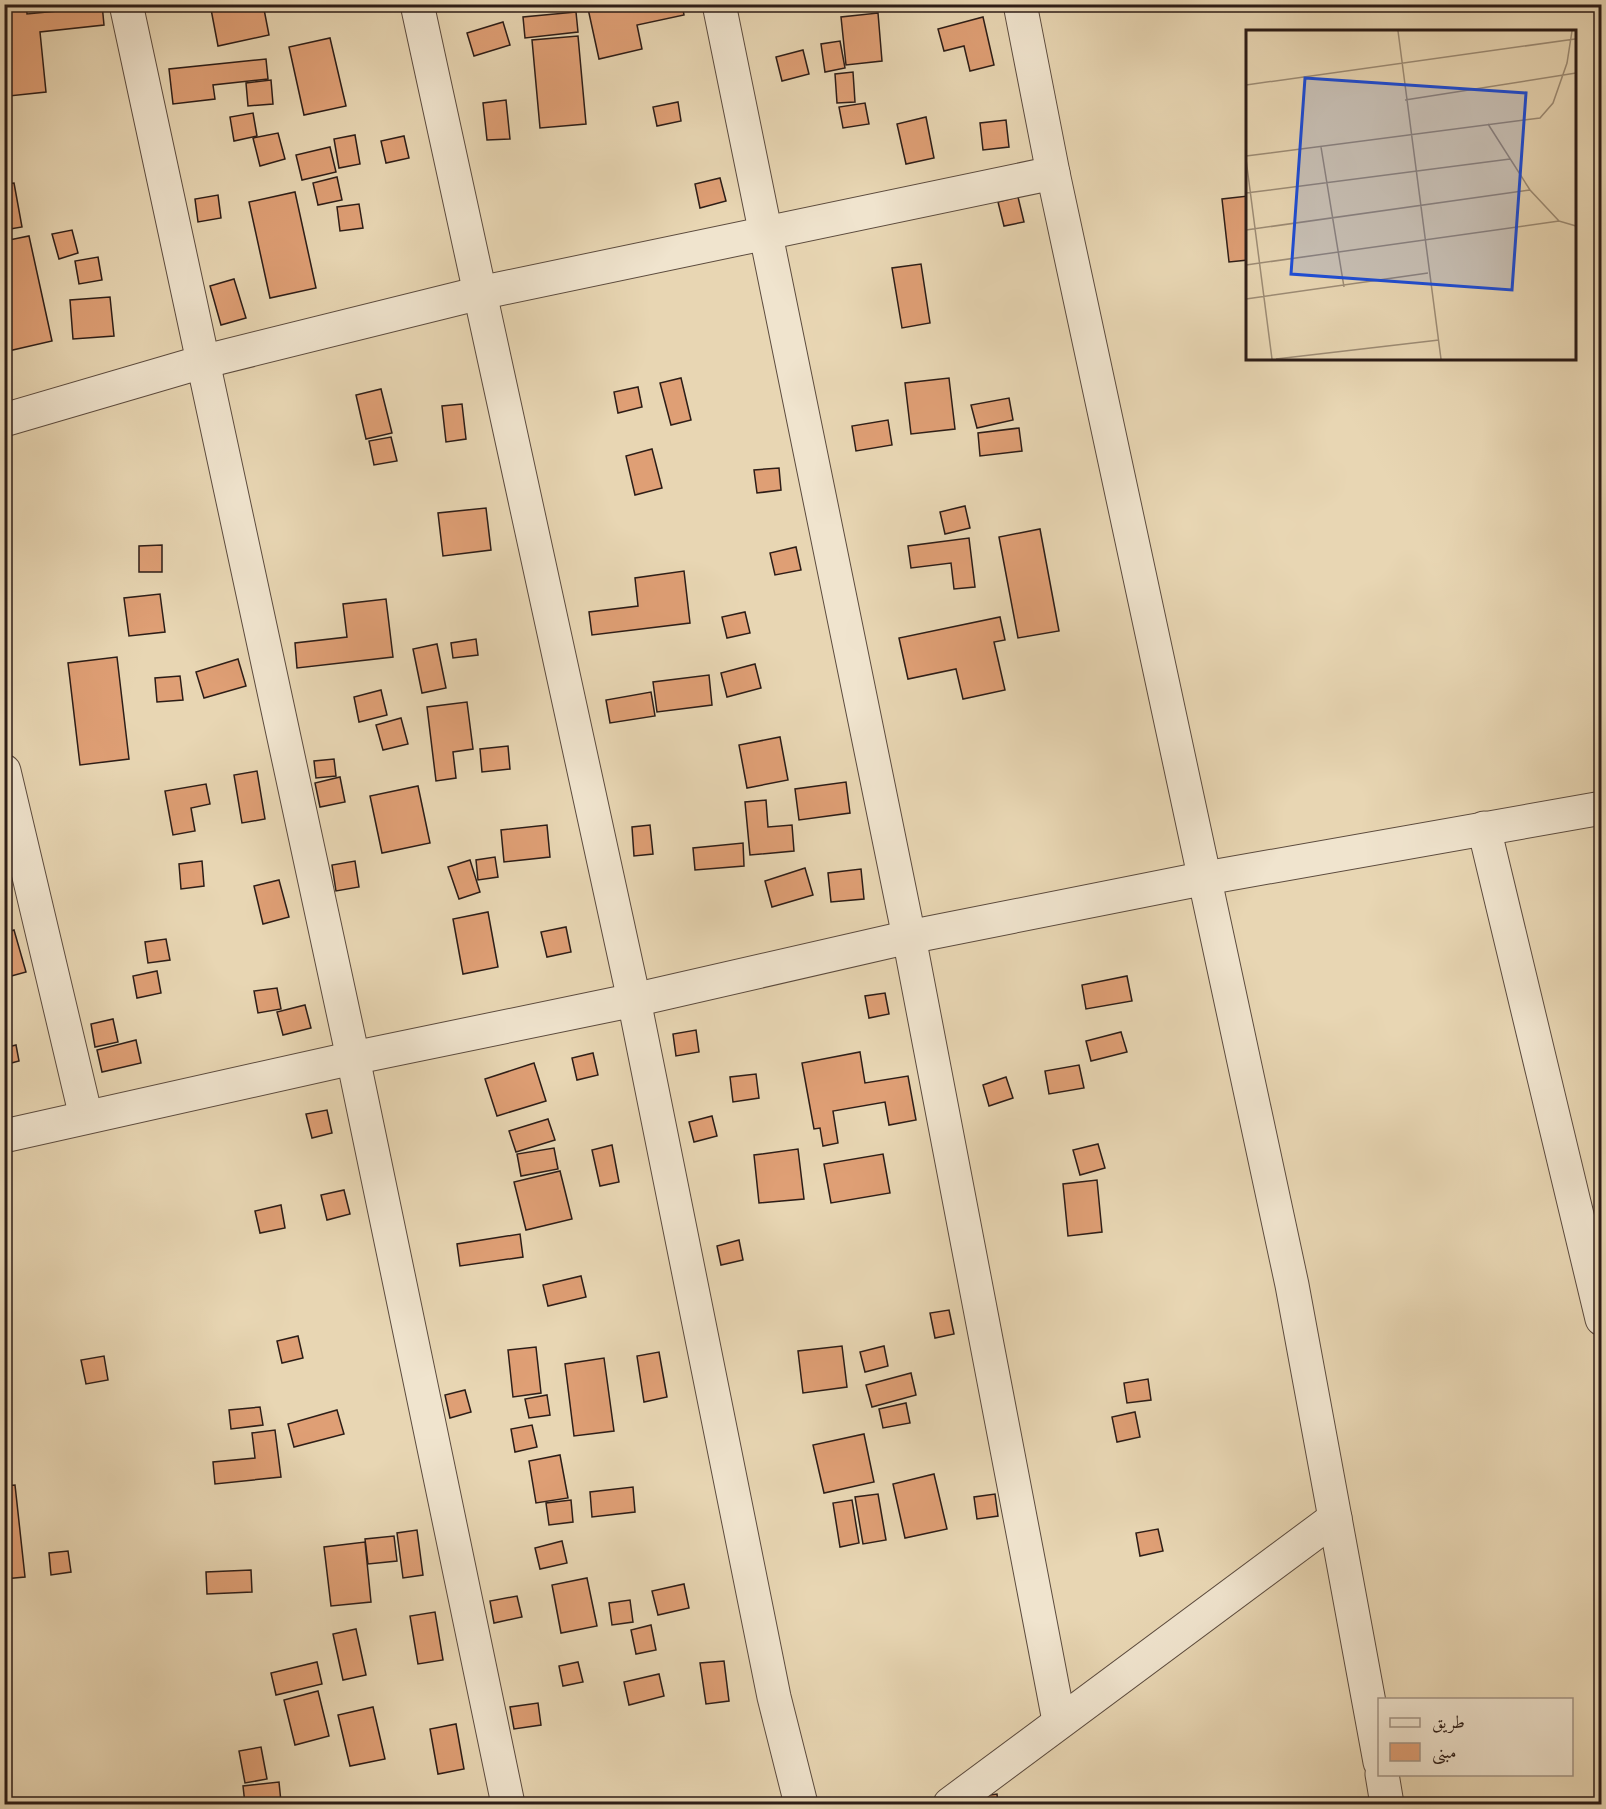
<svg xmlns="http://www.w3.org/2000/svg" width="1606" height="1809" font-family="Alegreya,Amiri,serif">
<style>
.building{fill:#df9f75;stroke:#2d1d17;stroke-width:1.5}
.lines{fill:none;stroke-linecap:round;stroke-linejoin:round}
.minor-casing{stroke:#5c4b3e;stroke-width:35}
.minor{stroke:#f0e4ce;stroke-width:33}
.inset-road{fill:none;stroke:#9d8c75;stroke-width:1.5}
.view{fill:#1d4ed8;fill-opacity:0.15;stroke:#1d4ed8;stroke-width:3}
.inset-edge{fill:none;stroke:#2d1d17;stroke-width:3}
</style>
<rect width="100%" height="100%" fill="#e8d6b3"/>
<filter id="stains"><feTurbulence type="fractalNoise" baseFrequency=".00333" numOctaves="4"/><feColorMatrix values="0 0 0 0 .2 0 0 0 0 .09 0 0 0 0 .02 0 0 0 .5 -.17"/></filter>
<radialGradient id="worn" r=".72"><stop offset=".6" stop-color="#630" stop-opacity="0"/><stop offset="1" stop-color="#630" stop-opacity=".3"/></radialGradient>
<g class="building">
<path d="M 4,4 L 26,4 L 27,14 L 78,9 L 78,4 L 102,4 L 104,25 L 40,32 L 46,92 L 9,96 L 4,54 Z"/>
<path d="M 157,4 L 184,4 L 184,5 L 158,11 Z"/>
<path d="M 210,4 L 263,4 L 269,35 L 218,46 Z"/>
<path d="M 276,4 L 295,4 L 276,8 Z"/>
<path d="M 587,4 L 682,4 L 684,15 L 637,25 L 642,49 L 599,59 Z"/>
<path d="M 576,12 L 578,32 L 525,38 L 523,17 Z"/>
<path d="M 878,13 L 882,61 L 846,65 L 841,17 Z"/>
<path d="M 983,17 L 994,65 L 970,71 L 964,46 L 944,51 L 938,29 Z"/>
<path d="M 503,22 L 510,45 L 474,56 L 467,33 Z"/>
<path d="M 578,36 L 586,124 L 540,128 L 532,40 Z"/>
<path d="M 330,38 L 346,106 L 304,115 L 289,47 Z"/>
<path d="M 840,41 L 845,68 L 825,72 L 821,44 Z"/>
<path d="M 803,50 L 809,74 L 782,81 L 776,57 Z"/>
<path d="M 266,59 L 268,79 L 213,85 L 215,99 L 173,104 L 169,69 Z"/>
<path d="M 853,72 L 855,102 L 837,103 L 835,74 Z"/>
<path d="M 271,80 L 273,104 L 248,106 L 246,83 Z"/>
<path d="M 506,100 L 510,139 L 487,140 L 483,103 Z"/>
<path d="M 678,102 L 681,121 L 657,126 L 653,107 Z"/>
<path d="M 865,103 L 869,124 L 843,128 L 839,107 Z"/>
<path d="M 253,113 L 257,136 L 234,141 L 230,117 Z"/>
<path d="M 926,117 L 934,158 L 906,164 L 897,124 Z"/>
<path d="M 1006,120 L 1009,147 L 983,150 L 980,123 Z"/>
<path d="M 278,133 L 285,159 L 260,166 L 253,138 Z"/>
<path d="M 355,135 L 360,164 L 339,168 L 334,139 Z"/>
<path d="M 404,136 L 409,158 L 386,163 L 381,141 Z"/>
<path d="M 330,147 L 336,172 L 302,180 L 296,155 Z"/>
<path d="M 337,177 L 342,200 L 318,205 L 313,183 Z"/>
<path d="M 720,178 L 726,201 L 700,208 L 695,184 Z"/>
<path d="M 14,183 L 22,227 L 4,230 L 4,184 Z"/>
<path d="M 295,192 L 316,288 L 270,298 L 249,202 Z"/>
<path d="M 218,195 L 221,218 L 198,222 L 195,199 Z"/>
<path d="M 1248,196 L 1248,260 L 1229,262 L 1222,199 Z"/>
<path d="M 1018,197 L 1024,222 L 1004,226 L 998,202 Z"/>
<path d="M 359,204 L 363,228 L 340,231 L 337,207 Z"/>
<path d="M 72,230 L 78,253 L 59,259 L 52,234 Z"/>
<path d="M 29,236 L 52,341 L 4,352 L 4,241 Z"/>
<path d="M 98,257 L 102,280 L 79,284 L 75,261 Z"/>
<path d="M 921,264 L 930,323 L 902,328 L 892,268 Z"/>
<path d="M 234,279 L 246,318 L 221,325 L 210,286 Z"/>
<path d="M 110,297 L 114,336 L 73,339 L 70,300 Z"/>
<path d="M 681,378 L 691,420 L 671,425 L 660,383 Z"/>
<path d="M 949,378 L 955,429 L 911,434 L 905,383 Z"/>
<path d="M 638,387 L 642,407 L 618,413 L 614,392 Z"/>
<path d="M 381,389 L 392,433 L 366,439 L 356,395 Z"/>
<path d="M 1009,398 L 1013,420 L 977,428 L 971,405 Z"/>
<path d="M 462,404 L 466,439 L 446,442 L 442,406 Z"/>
<path d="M 888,420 L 892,445 L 856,451 L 852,426 Z"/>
<path d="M 1019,428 L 1022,451 L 980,456 L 978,433 Z"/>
<path d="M 391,437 L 397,461 L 374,465 L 369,441 Z"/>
<path d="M 652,449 L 662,488 L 635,495 L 626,456 Z"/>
<path d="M 779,468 L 781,490 L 757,493 L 754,470 Z"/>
<path d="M 965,506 L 970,528 L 945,534 L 940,512 Z"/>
<path d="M 486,508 L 491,550 L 443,556 L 438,513 Z"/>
<path d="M 1040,529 L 1059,631 L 1018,638 L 999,537 Z"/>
<path d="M 969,538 L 975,587 L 954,589 L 951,563 L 911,568 L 908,546 Z"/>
<path d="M 162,545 L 162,572 L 139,572 L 139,546 Z"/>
<path d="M 796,547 L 801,570 L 775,575 L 770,553 Z"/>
<path d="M 684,571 L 690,623 L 592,635 L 589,612 L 638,606 L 635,578 Z"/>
<path d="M 160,594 L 165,632 L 129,636 L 124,598 Z"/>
<path d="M 386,599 L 393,657 L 297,668 L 295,643 L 347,637 L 343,604 Z"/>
<path d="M 745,612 L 750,633 L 727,638 L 722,617 Z"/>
<path d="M 1000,617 L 1005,640 L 994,642 L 1005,690 L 963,699 L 956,669 L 908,679 L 899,638 Z"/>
<path d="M 476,639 L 478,655 L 453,658 L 451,643 Z"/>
<path d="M 437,644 L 446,688 L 422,693 L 413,649 Z"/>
<path d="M 117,657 L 129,759 L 80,765 L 68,663 Z"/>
<path d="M 238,659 L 246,686 L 204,698 L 196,672 Z"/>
<path d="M 755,664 L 761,688 L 727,697 L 721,673 Z"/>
<path d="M 709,675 L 712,705 L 657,712 L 653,682 Z"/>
<path d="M 180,676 L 183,700 L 157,702 L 155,678 Z"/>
<path d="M 381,690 L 387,715 L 359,722 L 354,697 Z"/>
<path d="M 651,692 L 655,716 L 610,723 L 606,700 Z"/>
<path d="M 467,702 L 473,749 L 453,752 L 456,778 L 436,781 L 427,707 Z"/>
<path d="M 401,718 L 408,744 L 383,750 L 376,725 Z"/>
<path d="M 780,737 L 788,780 L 747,788 L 739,745 Z"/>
<path d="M 508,746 L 510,769 L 482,772 L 480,749 Z"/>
<path d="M 334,759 L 336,776 L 316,778 L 314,761 Z"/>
<path d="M 257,771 L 265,819 L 242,823 L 234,775 Z"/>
<path d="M 340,777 L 345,802 L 320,807 L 315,783 Z"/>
<path d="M 846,782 L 850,813 L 799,820 L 795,789 Z"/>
<path d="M 206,784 L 210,804 L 191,808 L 195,831 L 173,835 L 165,791 Z"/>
<path d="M 418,786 L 430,843 L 382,853 L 370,796 Z"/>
<path d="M 766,800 L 768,827 L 792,825 L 794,851 L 750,855 L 745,802 Z"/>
<path d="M 547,825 L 550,857 L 504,862 L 501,830 Z"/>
<path d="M 650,825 L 653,854 L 634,856 L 632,827 Z"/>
<path d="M 743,843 L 744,866 L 695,870 L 693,848 Z"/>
<path d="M 495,857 L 498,877 L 478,880 L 476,860 Z"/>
<path d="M 470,860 L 480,892 L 459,899 L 448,867 Z"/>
<path d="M 202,861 L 204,886 L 181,889 L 179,864 Z"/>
<path d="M 355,861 L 359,887 L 336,891 L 332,865 Z"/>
<path d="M 805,868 L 813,895 L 772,907 L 765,881 Z"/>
<path d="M 861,869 L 864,899 L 831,902 L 828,873 Z"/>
<path d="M 279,880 L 289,917 L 263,924 L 254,886 Z"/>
<path d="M 488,912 L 498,967 L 463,974 L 453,919 Z"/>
<path d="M 566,927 L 571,952 L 547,957 L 541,932 Z"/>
<path d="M 14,930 L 26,972 L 4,978 L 4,933 Z"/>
<path d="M 166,939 L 170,960 L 148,963 L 145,942 Z"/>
<path d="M 157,971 L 161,993 L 137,998 L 133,976 Z"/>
<path d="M 1127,976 L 1132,1001 L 1086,1009 L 1082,985 Z"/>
<path d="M 277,988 L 281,1009 L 258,1013 L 254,991 Z"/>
<path d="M 885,993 L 889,1014 L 869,1018 L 865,996 Z"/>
<path d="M 305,1005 L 311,1028 L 283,1035 L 277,1012 Z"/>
<path d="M 113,1019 L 118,1042 L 95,1047 L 91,1024 Z"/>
<path d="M 696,1030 L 699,1052 L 676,1056 L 673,1034 Z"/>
<path d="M 1121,1032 L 1127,1052 L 1091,1061 L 1086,1041 Z"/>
<path d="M 136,1040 L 141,1063 L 102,1072 L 97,1050 Z"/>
<path d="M 16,1045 L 19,1061 L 4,1065 L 4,1048 Z"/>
<path d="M 860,1052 L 865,1083 L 908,1076 L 916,1120 L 889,1125 L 885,1102 L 833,1111 L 838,1143 L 823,1146 L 820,1128 L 814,1129 L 802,1063 Z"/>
<path d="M 593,1053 L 598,1075 L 577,1080 L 572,1058 Z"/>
<path d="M 534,1063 L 546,1101 L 497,1116 L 485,1079 Z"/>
<path d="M 1079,1065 L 1084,1088 L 1049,1094 L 1045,1071 Z"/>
<path d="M 756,1074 L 759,1098 L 733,1102 L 730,1077 Z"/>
<path d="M 1006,1077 L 1013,1098 L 989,1106 L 983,1085 Z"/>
<path d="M 327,1110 L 332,1133 L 312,1138 L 306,1114 Z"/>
<path d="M 712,1116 L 717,1136 L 694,1142 L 689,1122 Z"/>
<path d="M 548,1119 L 555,1140 L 516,1152 L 509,1131 Z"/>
<path d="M 1098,1144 L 1105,1168 L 1080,1175 L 1073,1150 Z"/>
<path d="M 612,1145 L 619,1182 L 600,1186 L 592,1150 Z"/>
<path d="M 554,1148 L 558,1169 L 521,1176 L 517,1154 Z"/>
<path d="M 798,1149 L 804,1199 L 759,1203 L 754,1155 Z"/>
<path d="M 883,1154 L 890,1193 L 831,1203 L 824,1164 Z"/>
<path d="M 560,1171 L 572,1219 L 526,1230 L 514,1182 Z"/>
<path d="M 1097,1180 L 1102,1232 L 1068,1236 L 1063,1184 Z"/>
<path d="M 344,1190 L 350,1214 L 327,1220 L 321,1195 Z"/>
<path d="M 281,1205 L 285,1228 L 260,1233 L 255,1211 Z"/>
<path d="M 520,1234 L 523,1257 L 460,1266 L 457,1244 Z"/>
<path d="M 739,1240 L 743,1260 L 721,1265 L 717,1246 Z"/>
<path d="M 581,1276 L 586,1297 L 548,1306 L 543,1285 Z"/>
<path d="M 949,1310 L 954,1334 L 935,1338 L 930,1313 Z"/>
<path d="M 298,1336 L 303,1358 L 282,1363 L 277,1341 Z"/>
<path d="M 842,1346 L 847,1387 L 803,1393 L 798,1351 Z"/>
<path d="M 884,1346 L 888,1366 L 865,1372 L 860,1352 Z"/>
<path d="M 536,1347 L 541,1393 L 513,1397 L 508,1350 Z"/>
<path d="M 659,1352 L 667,1397 L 644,1402 L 637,1356 Z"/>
<path d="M 104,1356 L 108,1380 L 86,1384 L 81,1360 Z"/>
<path d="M 604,1358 L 614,1431 L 574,1436 L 565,1364 Z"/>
<path d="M 911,1373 L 916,1395 L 872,1407 L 866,1385 Z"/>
<path d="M 1148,1379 L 1151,1400 L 1127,1403 L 1124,1383 Z"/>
<path d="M 465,1390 L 471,1412 L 450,1418 L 445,1395 Z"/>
<path d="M 547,1395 L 550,1415 L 529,1418 L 525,1399 Z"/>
<path d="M 906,1403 L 910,1423 L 883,1428 L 879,1409 Z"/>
<path d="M 260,1407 L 263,1425 L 231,1429 L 229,1410 Z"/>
<path d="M 337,1410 L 344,1434 L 294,1447 L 288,1424 Z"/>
<path d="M 1135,1412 L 1140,1437 L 1117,1442 L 1112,1417 Z"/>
<path d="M 532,1425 L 537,1447 L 515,1452 L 511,1429 Z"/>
<path d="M 275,1430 L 281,1477 L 215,1484 L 213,1462 L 255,1458 L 252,1433 Z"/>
<path d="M 864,1434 L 874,1482 L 824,1493 L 813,1445 Z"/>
<path d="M 560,1455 L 568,1498 L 536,1503 L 529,1461 Z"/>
<path d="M 934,1474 L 947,1529 L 905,1538 L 893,1484 Z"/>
<path d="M 15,1485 L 25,1577 L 4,1579 L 4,1486 Z"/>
<path d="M 633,1487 L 635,1512 L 592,1517 L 590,1492 Z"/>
<path d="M 878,1494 L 886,1540 L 863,1544 L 855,1497 Z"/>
<path d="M 995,1494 L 998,1516 L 977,1519 L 974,1497 Z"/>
<path d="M 571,1500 L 573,1522 L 549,1525 L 546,1503 Z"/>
<path d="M 852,1500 L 859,1543 L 840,1547 L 833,1503 Z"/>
<path d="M 1158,1529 L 1163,1551 L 1140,1556 L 1136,1533 Z"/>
<path d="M 417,1530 L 423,1575 L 403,1578 L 397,1533 Z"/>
<path d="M 394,1536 L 397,1561 L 368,1564 L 365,1539 Z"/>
<path d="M 562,1541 L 567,1563 L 540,1569 L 535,1548 Z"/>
<path d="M 365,1542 L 371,1602 L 331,1606 L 324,1547 Z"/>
<path d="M 68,1551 L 71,1572 L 51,1575 L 49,1553 Z"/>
<path d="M 251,1570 L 252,1592 L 207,1594 L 206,1572 Z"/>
<path d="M 587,1578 L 597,1626 L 561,1633 L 552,1585 Z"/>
<path d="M 684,1584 L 689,1608 L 658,1615 L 652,1591 Z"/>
<path d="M 517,1596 L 522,1617 L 494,1623 L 490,1601 Z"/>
<path d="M 630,1600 L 633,1622 L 612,1625 L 609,1603 Z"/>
<path d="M 435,1612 L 443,1660 L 418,1664 L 410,1616 Z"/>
<path d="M 651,1625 L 656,1650 L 636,1654 L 631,1630 Z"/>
<path d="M 356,1629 L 366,1675 L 343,1680 L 333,1634 Z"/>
<path d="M 724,1661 L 729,1701 L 706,1704 L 700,1663 Z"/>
<path d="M 317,1662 L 322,1684 L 276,1695 L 271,1673 Z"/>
<path d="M 578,1662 L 583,1682 L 563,1686 L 559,1666 Z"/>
<path d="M 659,1674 L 664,1696 L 629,1705 L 624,1682 Z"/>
<path d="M 318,1691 L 329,1736 L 295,1745 L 284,1700 Z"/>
<path d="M 538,1703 L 541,1725 L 514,1729 L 510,1707 Z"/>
<path d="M 373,1707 L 385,1759 L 350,1766 L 338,1715 Z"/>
<path d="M 456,1724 L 464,1769 L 438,1774 L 430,1729 Z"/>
<path d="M 261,1747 L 267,1779 L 245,1783 L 239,1751 Z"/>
<path d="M 279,1782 L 281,1802 L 245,1804 L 243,1786 Z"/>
<path d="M 997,1794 L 998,1804 L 956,1804 L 955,1800 Z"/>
</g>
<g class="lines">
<defs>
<g id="minor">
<path d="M 126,4 L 353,1058 L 508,1804"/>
<path d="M 417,4 L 634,1000 L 774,1697 L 801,1804"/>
<path d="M 719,4 L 909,937 L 1059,1721"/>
<path d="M 1020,4 L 1053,173 L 1292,1285 L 1380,1762"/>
<path d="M 4,420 L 202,362 L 480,293 L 1053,173"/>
<path d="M 4,771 L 86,1117"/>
<path d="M 1484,828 L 1602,1319"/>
<path d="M 4,1136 L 353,1058 L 634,1000 L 909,937 L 1206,878 L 1602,808"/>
<path d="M 1382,1774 L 1387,1804"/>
<path d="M 950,1804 L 1335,1518"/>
</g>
</defs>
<use href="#minor" class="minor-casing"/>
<use href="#minor" class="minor"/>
</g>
<g transform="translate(1246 30)">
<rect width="330" height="330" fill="#e8d6b3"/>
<path class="inset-road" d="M 152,1 L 195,329M 0,55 L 329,9M 159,70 L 330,43M 242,94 L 284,160 L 313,191M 75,117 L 98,257M 0,126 L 294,88 L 307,73 L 321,33 L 326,1M 0,129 L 26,329M 0,163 L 264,129M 0,200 L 284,160M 0,235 L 313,191 L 330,196M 0,269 L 182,243M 30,329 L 193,310"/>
<path class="view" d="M 59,48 L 280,63 L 266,260 L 45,244 Z"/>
<rect width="330" height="330" class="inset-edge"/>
</g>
<rect width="1606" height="1809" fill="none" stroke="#e8d6b3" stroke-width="24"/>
<rect x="6" y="6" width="1594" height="1797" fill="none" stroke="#2d1d17" stroke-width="3"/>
<rect x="12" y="12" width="1582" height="1785" fill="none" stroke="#2d1d17" stroke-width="1.5"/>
<rect x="1378" y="1698" width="195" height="78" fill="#f0e4ce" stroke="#a29485" stroke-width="1.5"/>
<rect x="1390" y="1718" width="30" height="9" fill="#f0e4ce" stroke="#a29485" stroke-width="1.5"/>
<text x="1432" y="1728" font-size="18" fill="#2d1d17">طريق</text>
<rect x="1390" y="1743" width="30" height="18" fill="#df9f75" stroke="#a29485" stroke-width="1.5"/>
<text x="1432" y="1758" font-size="18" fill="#2d1d17">مبنى</text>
<rect width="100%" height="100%" filter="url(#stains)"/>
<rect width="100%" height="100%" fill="url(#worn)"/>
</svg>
